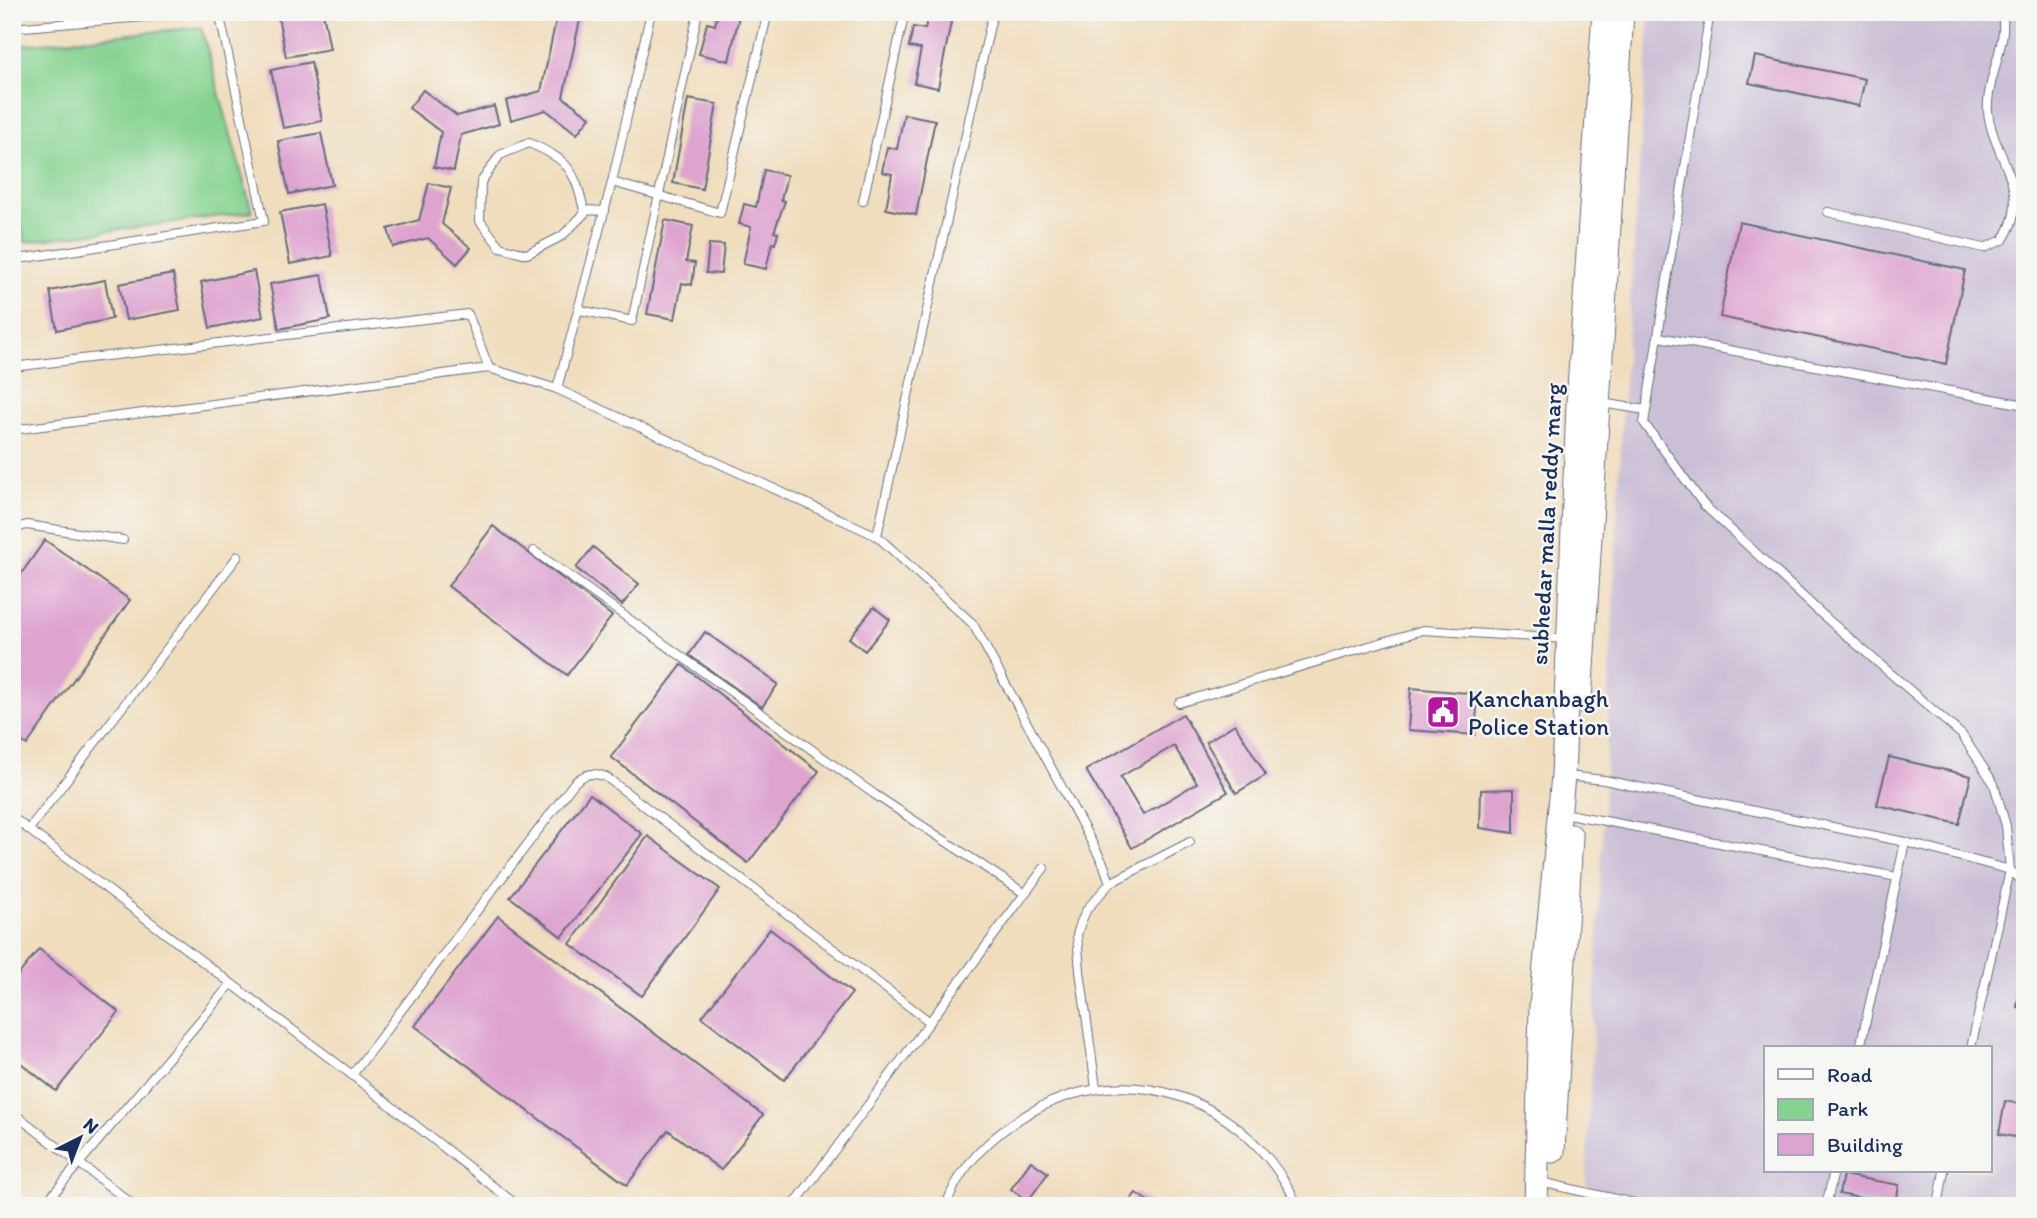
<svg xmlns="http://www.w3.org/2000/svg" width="2037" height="1218" font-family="Itim,sans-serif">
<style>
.industrial{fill:#cbbfd5;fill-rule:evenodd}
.green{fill:#86d391;stroke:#508178;stroke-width:2}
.building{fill:#dea4d0;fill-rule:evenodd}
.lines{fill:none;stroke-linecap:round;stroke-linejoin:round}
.service-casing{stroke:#666c7f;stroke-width:10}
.secondary-casing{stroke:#666c7f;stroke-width:25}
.service{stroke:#fff;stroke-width:8}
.secondary{stroke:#fff;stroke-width:23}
.labels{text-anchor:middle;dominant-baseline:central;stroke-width:5;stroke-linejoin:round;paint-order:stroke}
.street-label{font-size:24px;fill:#1b2f5e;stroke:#f6f6f2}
.poi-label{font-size:24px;fill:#1b2f5e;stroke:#f6f6f2;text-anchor:start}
</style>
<rect width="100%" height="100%" fill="#f6f6f2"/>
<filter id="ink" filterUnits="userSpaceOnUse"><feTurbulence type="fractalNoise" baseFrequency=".0143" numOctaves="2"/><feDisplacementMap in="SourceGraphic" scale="14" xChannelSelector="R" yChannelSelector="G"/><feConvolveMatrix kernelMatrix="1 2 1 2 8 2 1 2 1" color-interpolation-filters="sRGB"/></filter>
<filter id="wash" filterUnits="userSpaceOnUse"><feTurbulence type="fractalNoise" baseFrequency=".00686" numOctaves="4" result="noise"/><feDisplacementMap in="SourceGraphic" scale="28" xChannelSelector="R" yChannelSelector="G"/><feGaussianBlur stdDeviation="1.57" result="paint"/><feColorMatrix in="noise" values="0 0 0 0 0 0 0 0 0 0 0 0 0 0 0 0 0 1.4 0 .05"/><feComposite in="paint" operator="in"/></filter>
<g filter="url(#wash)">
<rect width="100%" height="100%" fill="#f0ddbd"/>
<path class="industrial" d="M 1650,12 L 2025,12 L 2025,1206 L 1601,1206 L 1602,1191 L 1586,1184 L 1623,400 ZM 1766,1048 L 1990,1048 L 1990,1171 L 1766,1171 Z"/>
<path class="green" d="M 201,27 L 252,212 L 25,242 L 12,181 L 12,46 Z"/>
<g id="blocks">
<g class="building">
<path d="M 277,12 L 323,12 L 330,49 L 286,57 Z"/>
<path d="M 553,12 L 603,12 L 580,20 L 563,97 L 590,117 L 577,134 L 546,110 L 511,120 L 506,101 L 541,91 L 557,15 Z"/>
<path d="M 718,12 L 740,12 L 729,61 L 699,54 L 707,23 L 715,25 Z"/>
<path d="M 929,12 L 953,12 L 938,88 L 914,83 L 921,49 L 909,47 L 913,27 L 925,29 Z"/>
<path d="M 1755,56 L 1865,79 L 1859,106 L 1749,83 Z"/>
<path d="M 311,62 L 322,121 L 283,128 L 271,70 Z"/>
<path d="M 423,90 L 457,116 L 494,106 L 499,124 L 461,135 L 454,171 L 434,167 L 441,132 L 409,108 Z"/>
<path d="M 688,99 L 717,104 L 702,189 L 673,183 Z"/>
<path d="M 904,114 L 935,120 L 916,215 L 886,209 L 892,174 L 882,172 L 887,147 L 897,149 Z"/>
<path d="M 321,133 L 332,185 L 289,194 L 278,141 Z"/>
<path d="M 764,170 L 787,175 L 781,200 L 785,201 L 774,232 L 778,233 L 775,244 L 772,243 L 766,269 L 743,264 L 751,227 L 739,224 L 744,204 L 756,207 Z"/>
<path d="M 429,183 L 451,188 L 442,224 L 471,248 L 457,264 L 428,238 L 393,247 L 388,229 L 419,220 Z"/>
<path d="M 322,204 L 332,256 L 290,264 L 280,212 Z"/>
<path d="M 665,220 L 693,226 L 686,262 L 695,263 L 692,285 L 682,283 L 675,319 L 647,314 Z"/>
<path d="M 1739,222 L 1965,270 L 1946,364 L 1720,317 Z"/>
<path d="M 709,244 L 724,245 L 721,274 L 706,273 Z"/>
<path d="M 254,271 L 263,317 L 210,328 L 201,282 Z"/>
<path d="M 173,274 L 180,310 L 126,320 L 119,284 Z"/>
<path d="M 322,275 L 330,319 L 279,329 L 270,284 Z"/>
<path d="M 105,280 L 112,319 L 57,330 L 50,291 Z"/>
<path d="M 493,526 L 612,616 L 567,675 L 448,586 Z"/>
<path d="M 45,540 L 130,600 L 27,745 L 12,735 L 12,587 Z"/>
<path d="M 593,547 L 639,584 L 622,605 L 576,568 Z"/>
<path d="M 874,607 L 890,620 L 865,651 L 849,638 Z"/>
<path d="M 705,632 L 778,684 L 762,707 L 689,655 Z"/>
<path d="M 682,665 L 819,771 L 748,863 L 611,757 Z"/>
<path d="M 1411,688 L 1478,694 L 1475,735 L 1408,730 Z"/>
<path d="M 1183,714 L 1228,792 L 1132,848 L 1086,770 ZM 1174,746 L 1197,783 L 1143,815 L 1120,777 Z"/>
<path d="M 1235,724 L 1266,775 L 1236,793 L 1206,742 Z"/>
<path d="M 1889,757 L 1971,776 L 1959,824 L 1877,805 Z"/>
<path d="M 1514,789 L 1514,833 L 1480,828 L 1481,790 Z"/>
<path d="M 590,794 L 642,834 L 562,937 L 510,897 Z"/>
<path d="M 648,836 L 720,889 L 642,996 L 570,944 Z"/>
<path d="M 498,916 L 763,1115 L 721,1170 L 668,1130 L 627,1185 L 415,1026 Z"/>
<path d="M 770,929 L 852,993 L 784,1080 L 702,1017 Z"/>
<path d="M 39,949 L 119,1012 L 56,1091 L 12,1056 L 12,983 Z"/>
<path d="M 2023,970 L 2025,971 L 2025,1008 L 2017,1007 Z"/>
<path d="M 2005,1101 L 2025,1105 L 2025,1139 L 1999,1134 Z"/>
<path d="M 1031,1161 L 1048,1173 L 1028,1201 L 1011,1189 Z"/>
<path d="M 1843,1175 L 1899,1185 L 1896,1205 L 1839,1194 Z"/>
<path d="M 1136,1193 L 1148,1201 L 1153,1206 L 1125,1206 Z"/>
</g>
</g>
</g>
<g filter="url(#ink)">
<use href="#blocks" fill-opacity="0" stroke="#666c7f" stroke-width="2"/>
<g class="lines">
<defs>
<g id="service">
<path d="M 12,28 L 203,12"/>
<path d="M 612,182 L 720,213 L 768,12"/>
<path d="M 863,201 L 905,12"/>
<path d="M 587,211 L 562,236 L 527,254 L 500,247 L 480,221 L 481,182 L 500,155 L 529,143 C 568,160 574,168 584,210 L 605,211"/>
<path d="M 1828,212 L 1984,248 L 2003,240 C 2035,191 1993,158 1988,112 C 1985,82 2011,36 2001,12"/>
<path d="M 12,260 L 264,221 L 219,12"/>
<path d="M 580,310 L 632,321 L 698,12"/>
<path d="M 1659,337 L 2025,405"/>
<path d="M 12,367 L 468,314 L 489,368 L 557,389 L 877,536 L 993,12"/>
<path d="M 557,389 L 612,182 L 651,12"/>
<path d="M 1601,403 L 1646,410"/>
<path d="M 12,430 L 489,368"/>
<path d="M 12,529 L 27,525 L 123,540"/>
<path d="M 877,536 L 973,624 L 1103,863 L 1110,883"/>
<path d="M 534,551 L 874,794 L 1024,893"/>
<path d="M 1179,703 L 1423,630 L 1566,639"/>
<path d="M 1566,776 L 1604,780 L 1905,842 L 2010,870 L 2006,826 L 1994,784 L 1962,735 L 1825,617 L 1704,505 L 1644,423 L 1710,12"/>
<path d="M 1563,813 L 1897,877"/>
<path d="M 12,817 L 352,1075 L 518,1206"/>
<path d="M 29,829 L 238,556"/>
<path d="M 1860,1048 L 1905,842"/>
<path d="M 1971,1048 L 2010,870 L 2025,883"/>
<path d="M 352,1075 L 574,783 C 585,773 592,772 606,777 L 930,1022"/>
<path d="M 1096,1088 L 1080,971 L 1077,935 L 1081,922 L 1087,909 L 1110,883 L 1190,842"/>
<path d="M 12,1112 L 135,1206"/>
<path d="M 1540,1182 L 1647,1206"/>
<path d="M 43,1206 L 231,984"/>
<path d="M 793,1206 L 1044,868"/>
<path d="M 946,1206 C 957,1172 984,1144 1012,1124 C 1117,1050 1245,1093 1298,1206"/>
<path d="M 1826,1206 L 1834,1171"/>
<path d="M 1938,1206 L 1944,1171"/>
</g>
<g id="secondary">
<path d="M 1580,701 L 1622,12"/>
<path d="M 1553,1151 L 1571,836"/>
<path d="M 1536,1206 L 1541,1007 L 1563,776 L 1578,404 L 1604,12"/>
</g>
</defs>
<use href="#service" class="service-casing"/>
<use href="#secondary" class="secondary-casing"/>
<use href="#service" class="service"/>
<use href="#secondary" class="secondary"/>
</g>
</g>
<defs>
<symbol id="civic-square" viewBox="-11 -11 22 22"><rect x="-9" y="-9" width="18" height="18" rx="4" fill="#b5179e" stroke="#f6f6f2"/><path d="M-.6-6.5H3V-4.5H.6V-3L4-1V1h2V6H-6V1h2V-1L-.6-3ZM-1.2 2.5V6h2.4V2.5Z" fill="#fff"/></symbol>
</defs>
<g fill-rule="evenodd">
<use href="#civic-square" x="1424" y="693" width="38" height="38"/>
</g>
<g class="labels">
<g class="street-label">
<text transform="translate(1546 524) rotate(-87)">subhedar malla reddy marg</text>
</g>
<g class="poi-label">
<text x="1468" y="698">Kanchanbagh<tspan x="1468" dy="28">Police Station</tspan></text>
</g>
</g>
<rect width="2037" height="1218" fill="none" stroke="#f6f6f2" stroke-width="42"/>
<rect x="1764" y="1046" width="228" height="126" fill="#f6f6f2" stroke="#9ea6b7" stroke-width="2"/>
<rect x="1778" y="1069" width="35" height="10" fill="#ffffff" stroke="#9ea6b7" stroke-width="2"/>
<text x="1827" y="1082" font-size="21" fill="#1b2f5e">Road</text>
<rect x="1778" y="1099" width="35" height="21" fill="#86d391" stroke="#9ea6b7" stroke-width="2"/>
<text x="1827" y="1116" font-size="21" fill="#1b2f5e">Park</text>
<rect x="1778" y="1134" width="35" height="21" fill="#dea4d0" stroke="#9ea6b7" stroke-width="2"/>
<text x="1827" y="1152" font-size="21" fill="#1b2f5e">Building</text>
<g transform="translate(80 1138) rotate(42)" stroke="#f6f6f2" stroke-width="5" paint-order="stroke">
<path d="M0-5L12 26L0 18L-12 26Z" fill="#1b2f5e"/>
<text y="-10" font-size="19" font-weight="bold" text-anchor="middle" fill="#1b2f5e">N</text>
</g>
</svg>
